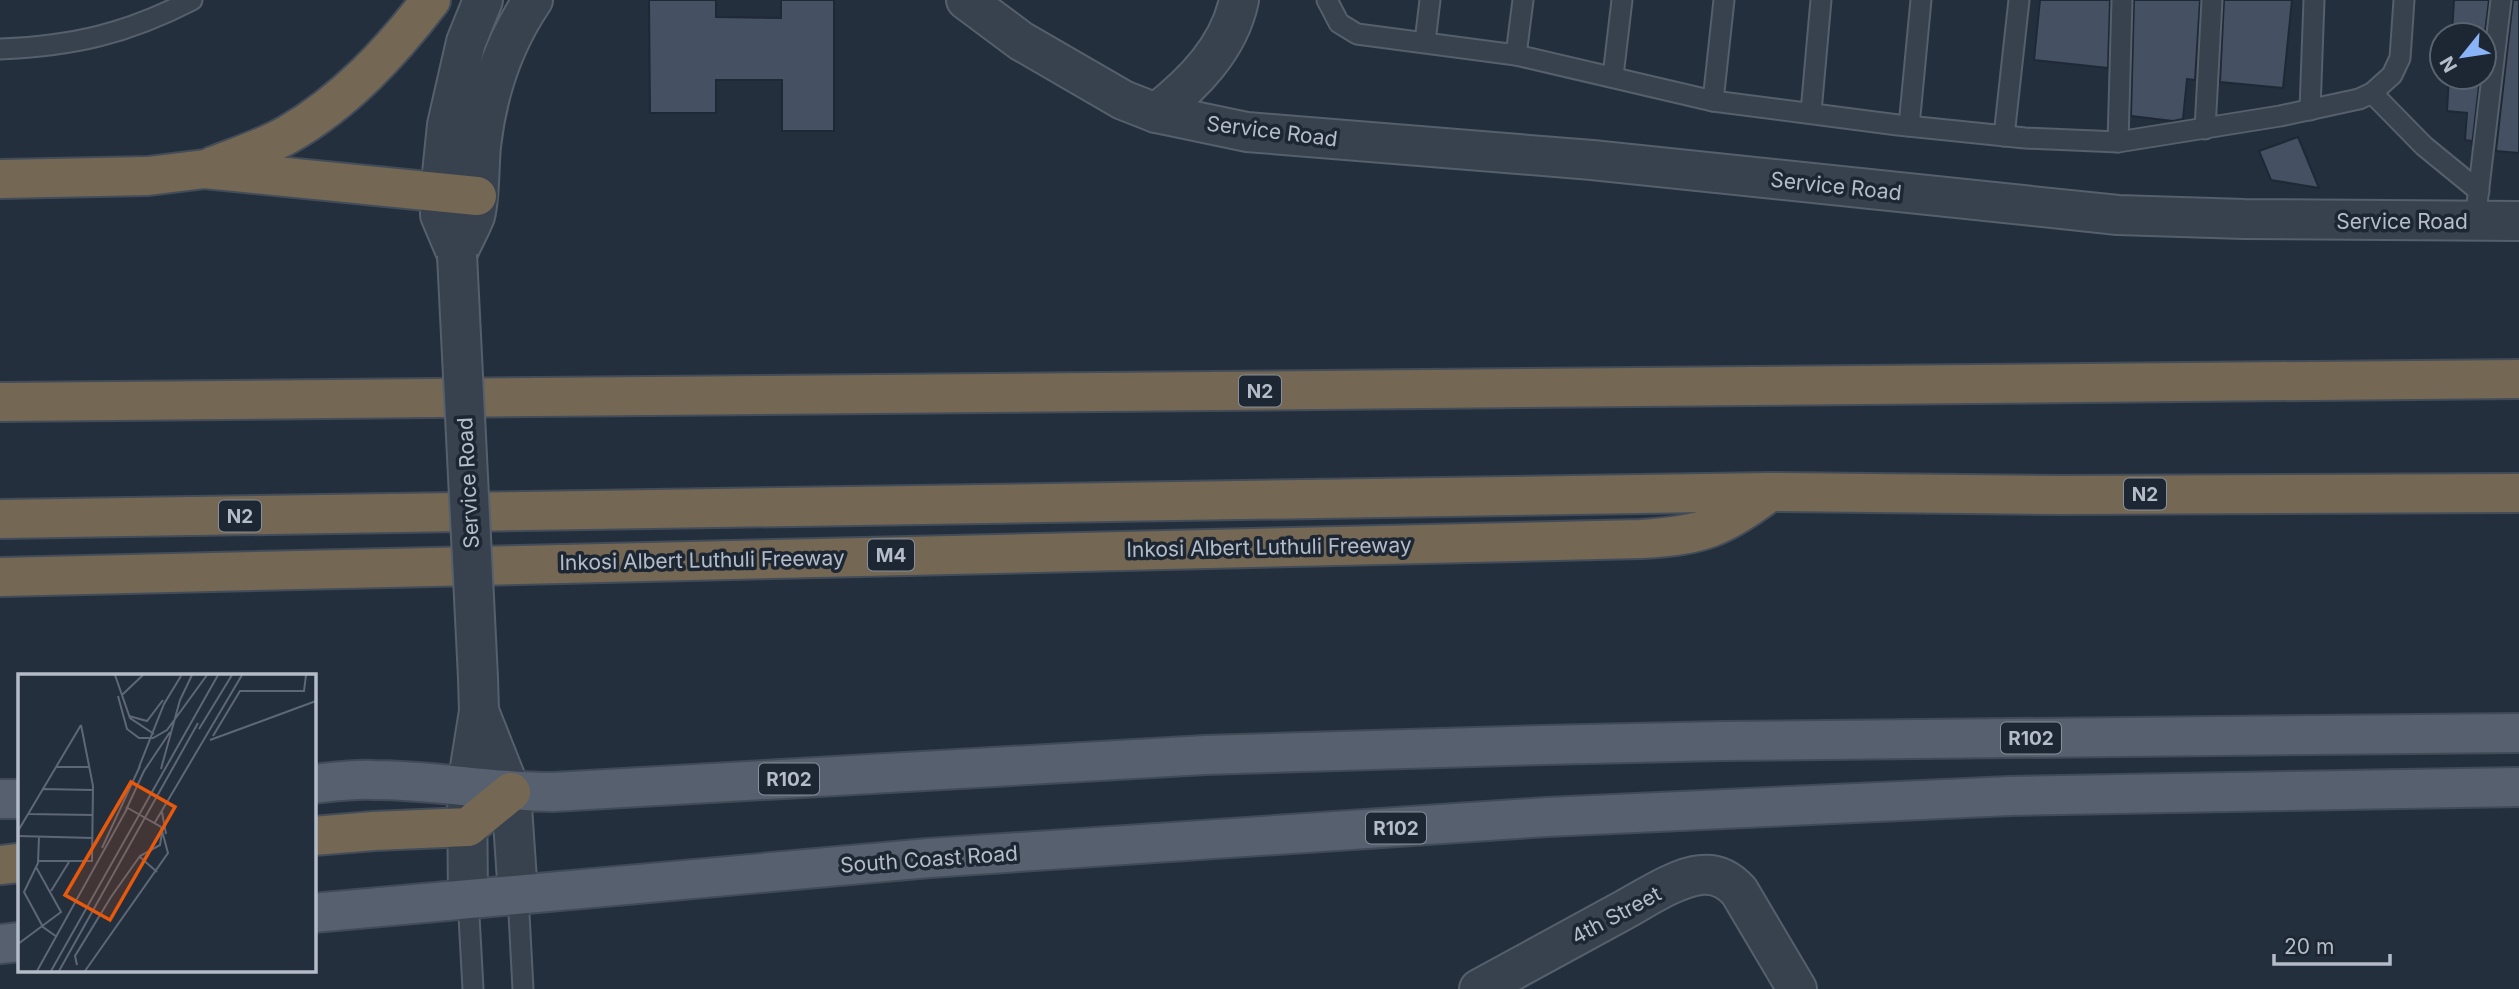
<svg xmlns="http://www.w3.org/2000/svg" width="2519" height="989" font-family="Inter,sans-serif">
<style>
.building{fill:#455162;stroke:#1f2835;stroke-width:2}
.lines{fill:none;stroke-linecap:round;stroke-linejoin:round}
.service-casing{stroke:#565f6c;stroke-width:23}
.minor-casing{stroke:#565f6c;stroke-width:42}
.primary-casing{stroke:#414a57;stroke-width:42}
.motorway-casing{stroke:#434c59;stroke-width:42}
.service{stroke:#38414e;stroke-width:19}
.minor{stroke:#38414e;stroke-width:38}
.primary{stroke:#56606e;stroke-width:38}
.motorway{stroke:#746855;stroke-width:38}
.minor-bridge-casing{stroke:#565f6c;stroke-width:42;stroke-linecap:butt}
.minor-bridge{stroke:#38414e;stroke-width:38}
.labels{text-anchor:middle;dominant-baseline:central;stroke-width:7;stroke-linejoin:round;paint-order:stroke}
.shield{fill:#1d2633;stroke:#878f9c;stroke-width:2}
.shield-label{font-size:19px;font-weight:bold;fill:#b4bcc9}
.street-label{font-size:21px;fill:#b4bcc9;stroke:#1d2633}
.inset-road{fill:none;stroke:#5e6776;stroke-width:2}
.view{fill:#e8590c;fill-opacity:0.15;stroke:#e8590c;stroke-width:3.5}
.inset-edge{fill:none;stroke:#b4bcc9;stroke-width:3.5}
</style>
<rect width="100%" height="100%" fill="#242f3e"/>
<g class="building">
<path d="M 649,0 L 716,0 L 716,17 L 781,18 L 781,0 L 834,0 L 834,131 L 782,131 L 782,80 L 716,80 L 716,113 L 650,113 Z"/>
<path d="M 2040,0 L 2110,0 L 2108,68 L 2034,60 Z"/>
<path d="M 2134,0 L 2200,0 L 2195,80 L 2187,79 L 2183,119 L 2173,121 L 2131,116 Z"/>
<path d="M 2224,0 L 2292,0 L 2283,88 L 2220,82 Z"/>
<path d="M 2454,0 L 2489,0 L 2484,40 L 2484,35 L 2452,35 Z"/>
<path d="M 2513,0 L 2519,0 L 2519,153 L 2496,151 Z"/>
<path d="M 2449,77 L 2480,77 L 2472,145 L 2471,141 L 2465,140 L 2467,113 L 2447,111 Z"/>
<path d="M 2298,137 L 2319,188 L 2271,180 L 2259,151 Z"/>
</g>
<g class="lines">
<defs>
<g id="service">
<path d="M 1327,0 L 1339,23 L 1357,34 L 1516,55 L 1713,101 L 1898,125 L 2025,138 L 2118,142 L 2280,116 L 2359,99 L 2372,93 L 2392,75 L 2400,58 L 2404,0"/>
<path d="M 1425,42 L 1430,0"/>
<path d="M 0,49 C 73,46 126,34 192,0"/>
<path d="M 1516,55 L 1523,0"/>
<path d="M 1613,76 L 1622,0"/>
<path d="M 2372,93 L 2424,146 L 2479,191"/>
<path d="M 1713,101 L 1724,0"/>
<path d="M 2310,110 L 2314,0"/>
<path d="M 1811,112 L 1821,0"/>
<path d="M 1909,126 L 1921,0"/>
<path d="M 2205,129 L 2212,0"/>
<path d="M 2004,136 L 2019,0"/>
<path d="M 2118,142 L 2122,0"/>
<path d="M 2475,221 L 2501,0"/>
<path d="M 518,895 L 523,989"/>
<path d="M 468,898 L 473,989"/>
</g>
<g id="minor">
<path d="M 966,0 L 1021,41 L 1123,100 L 1156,113 L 1247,132 L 1592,160 L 2118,215 L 2244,219 L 2519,221"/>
<path d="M 1156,113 C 1193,84 1229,48 1239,0"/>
<path d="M 457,255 C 462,242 470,229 475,216 C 480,199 479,165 481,146 C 487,93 503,44 533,0"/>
<path d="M 457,255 L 440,215 L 440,193 L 447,125 L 466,42 L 483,0"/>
<path d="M 479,711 L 511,792 L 518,895"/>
<path d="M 468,898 L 467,786 L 479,711 L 478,678"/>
<path d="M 1479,989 C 1527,963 1575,937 1622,911 C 1644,899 1677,877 1701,875 C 1717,873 1729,880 1739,891 L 1797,989"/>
</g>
<g id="primary">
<path d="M 313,784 C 333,782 353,779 373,780 C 434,780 493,792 553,792 L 1205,755 L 1543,745 L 1722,741 L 2519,733"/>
<path d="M 0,799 L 19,799"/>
<path d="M 313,913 L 929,858 L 1547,817 L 2010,796 L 2519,787"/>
<path d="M 0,944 L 19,942"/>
</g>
<g id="motorway">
<path d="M 213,166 C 238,156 264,148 287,135 C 345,102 391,52 431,0"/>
<path d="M 0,179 L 148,176 L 205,169 L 477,196"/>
<path d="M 0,402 L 2519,379"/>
<path d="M 0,519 L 1770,492 L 2061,495 L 2519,493"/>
<path d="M 0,577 L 1641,539 C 1704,535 1719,529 1770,492"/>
<path d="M 313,836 L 374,831 L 468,827 L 511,792"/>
<path d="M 0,865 L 19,863"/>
</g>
</defs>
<use href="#service" class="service-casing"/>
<use href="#minor" class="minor-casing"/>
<use href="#primary" class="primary-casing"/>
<use href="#motorway" class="motorway-casing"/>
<use href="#service" class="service"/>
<use href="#minor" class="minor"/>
<use href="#primary" class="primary"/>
<use href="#motorway" class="motorway"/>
<defs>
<path id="minor-bridge" d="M 457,255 L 478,678"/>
</defs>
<use href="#minor-bridge" class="minor-bridge-casing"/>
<use href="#minor-bridge" class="minor-bridge"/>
</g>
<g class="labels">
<g class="shield">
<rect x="1239" y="375.5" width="42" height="31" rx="5"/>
<rect x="2124" y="478.5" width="42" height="31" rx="5"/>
<rect x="219" y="500.5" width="42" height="31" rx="5"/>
<rect x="868" y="539.5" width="46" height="31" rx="5"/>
<rect x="2001" y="722.5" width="60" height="31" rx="5"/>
<rect x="759" y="763.5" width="60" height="31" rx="5"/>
<rect x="1366" y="812.5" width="60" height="31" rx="5"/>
</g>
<g class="shield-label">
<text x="1260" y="391">N2</text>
<text x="2145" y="494">N2</text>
<text x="240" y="516">N2</text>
<text x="891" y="555">M4</text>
<text x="2031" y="738">R102</text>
<text x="789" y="779">R102</text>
<text x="1396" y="828">R102</text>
</g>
<g class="street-label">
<text transform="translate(1272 131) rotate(7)">Service Road</text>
<text transform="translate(1836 186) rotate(6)">Service Road</text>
<text x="2402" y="221">Service Road</text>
<text transform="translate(468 483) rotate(-93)">Service Road</text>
<text transform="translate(1269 547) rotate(-1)">Inkosi Albert Luthuli Freeway</text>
<text transform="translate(702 560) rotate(-1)">Inkosi Albert Luthuli Freeway</text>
<text transform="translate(929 859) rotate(-4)">South Coast Road</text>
<text transform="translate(1616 915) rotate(-28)">4th Street</text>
</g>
</g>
<g transform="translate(18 674)">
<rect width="298" height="298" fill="#242f3e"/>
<path class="inset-road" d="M 97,1 L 112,44 L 136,60M 104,21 L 125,1M 100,22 L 109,55 L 121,64 L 135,64 L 149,56 L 189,1M 111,42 L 129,47 L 145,26M 181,55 L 214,1M 195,62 L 222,17 L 286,17 L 288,1M 192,66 L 298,27M 38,93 L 72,93M 121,93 L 146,30 L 163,2M 143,95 L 162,26 L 174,1M 24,115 L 75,116M 108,136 L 126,97 L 152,58M 144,138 L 148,160M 11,140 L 75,141M 136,150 L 224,1M 0,157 L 63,51M 0,162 L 75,164M 21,163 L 20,189 L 6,218 L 25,253 L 39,263M 84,174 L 122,92M 122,183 L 139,198M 21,187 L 74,187 L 75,112 L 63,51M 33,217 L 51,188M 0,270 L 43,238 L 18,193M 59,291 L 57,282 L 93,223 L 122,182 L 142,171 L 144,158M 19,297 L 110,133M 33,297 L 200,1M 41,297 L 180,49M 67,297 L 150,179 L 143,153 L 108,133"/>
<path class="view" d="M 113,108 L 157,133 L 92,246 L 47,221 Z"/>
<rect width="298" height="298" class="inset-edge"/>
</g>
<g transform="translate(2463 56) rotate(240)"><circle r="33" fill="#1d2633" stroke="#59626f" stroke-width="2"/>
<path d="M0-5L12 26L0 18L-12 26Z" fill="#8ab4f8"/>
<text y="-10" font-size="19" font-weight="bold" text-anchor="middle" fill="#b4bcc9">N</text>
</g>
<path d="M2274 954v10h116v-10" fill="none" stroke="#b4bcc9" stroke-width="3.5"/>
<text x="2284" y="954" font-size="21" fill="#b4bcc9" stroke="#1d2633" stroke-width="5" paint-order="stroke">20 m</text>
</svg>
